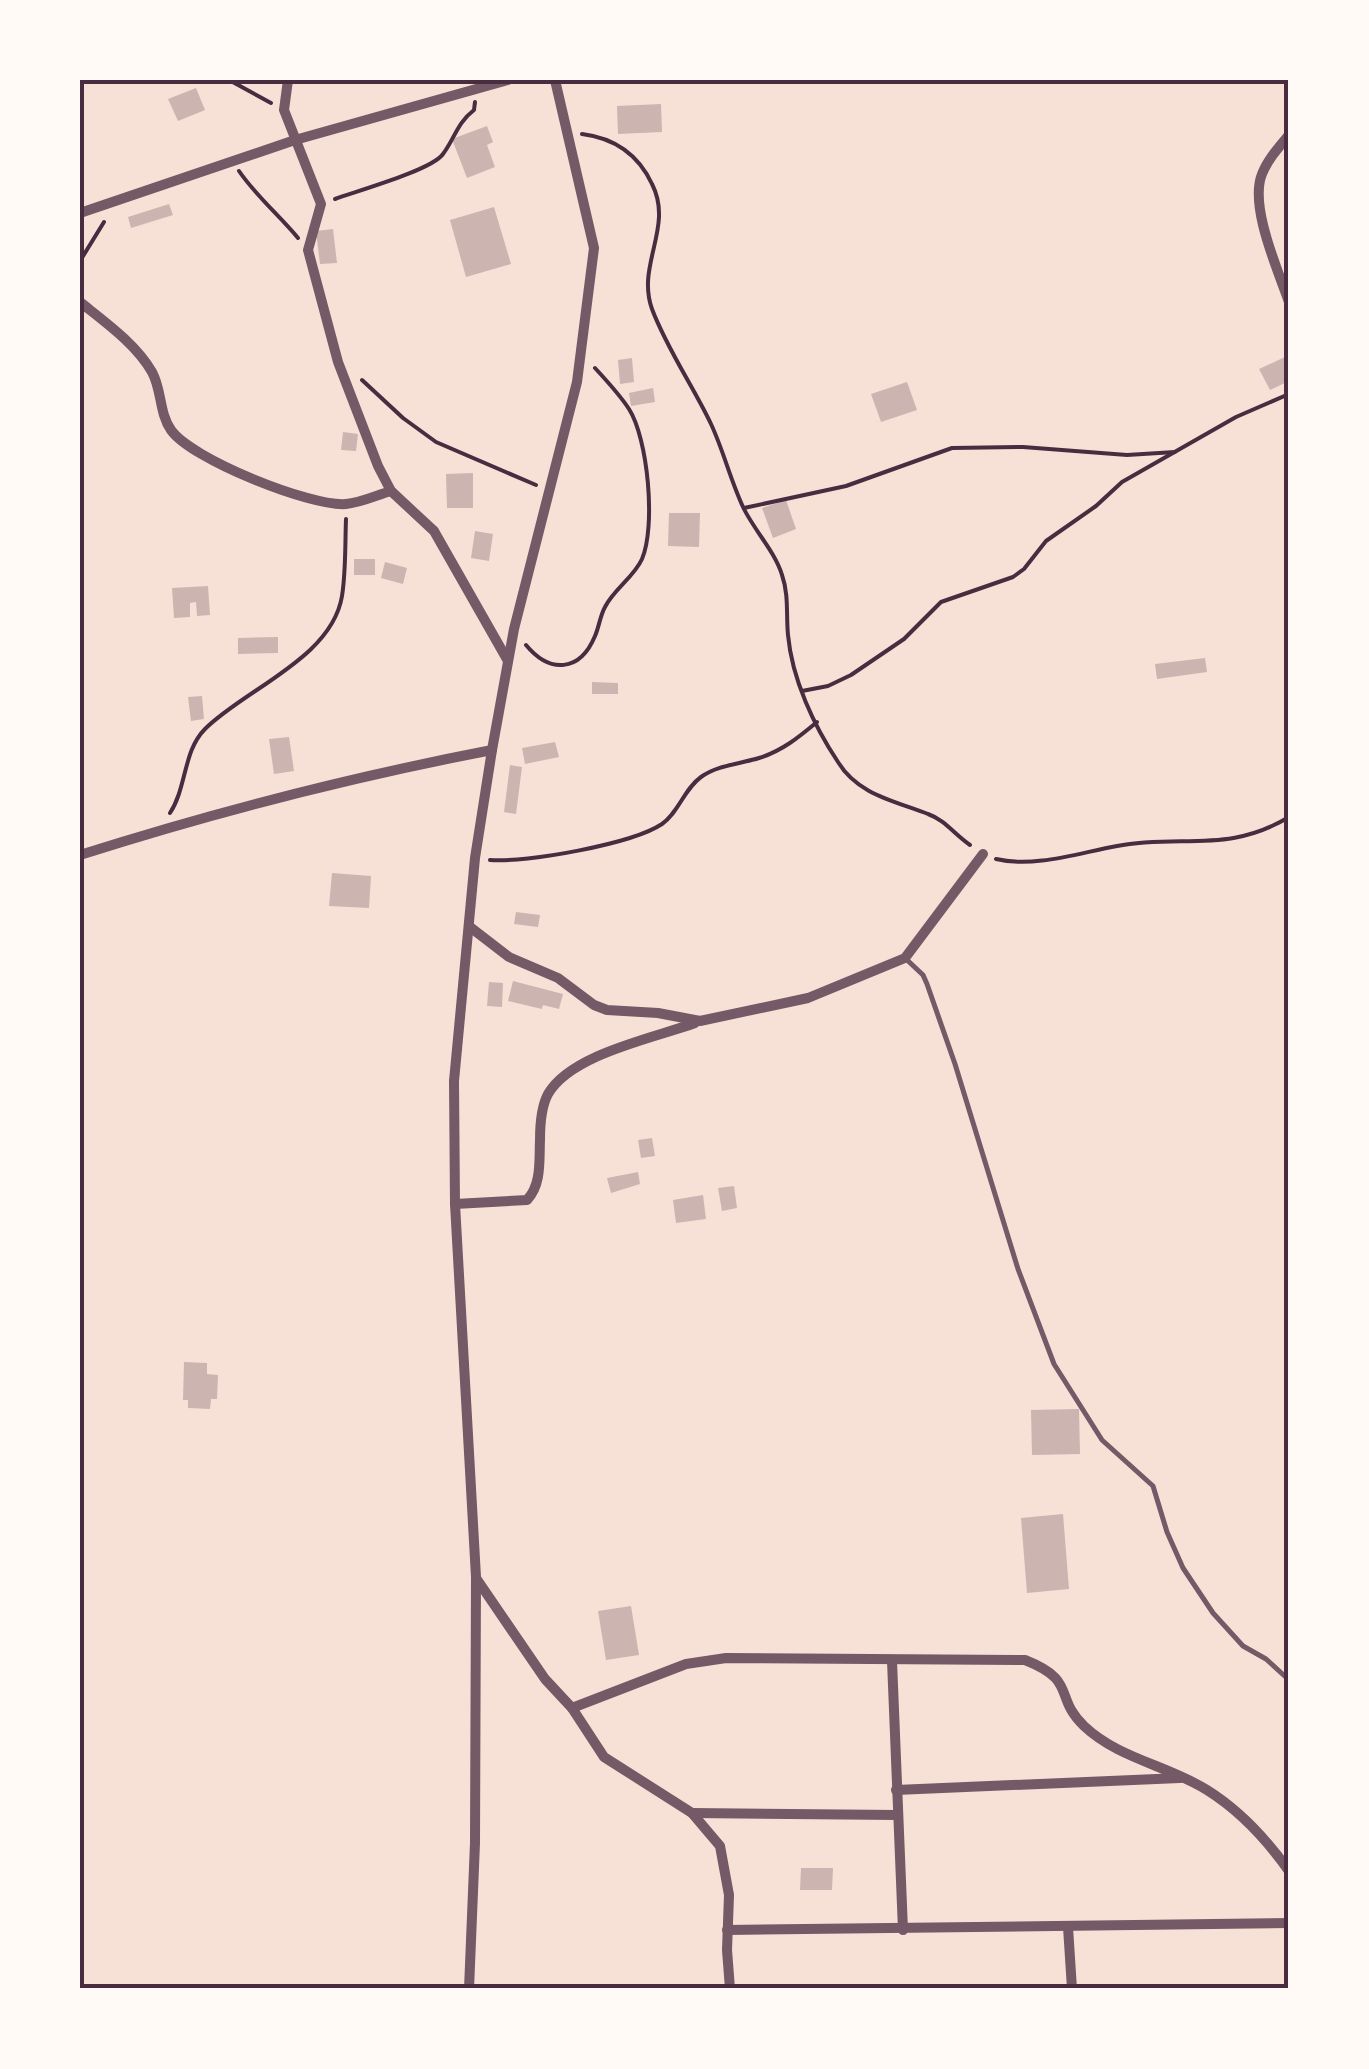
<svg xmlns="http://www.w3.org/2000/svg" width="1369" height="2069" font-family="'Golos Text',sans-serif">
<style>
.building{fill:#ccb4b1}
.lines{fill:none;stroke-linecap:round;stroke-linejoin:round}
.path{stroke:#4a2c40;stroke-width:4}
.service{stroke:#755966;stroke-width:5}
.minor{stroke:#755966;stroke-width:10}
.neatline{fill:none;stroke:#4a2c40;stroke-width:4}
</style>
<rect width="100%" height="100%" fill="#f7e1d7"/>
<g class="building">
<path d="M 196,88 L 205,110 L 178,121 L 168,99 Z"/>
<path d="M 661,104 L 662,132 L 618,134 L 617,106 Z"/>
<path d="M 487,126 L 493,142 L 487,145 L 495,167 L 467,178 L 452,139 Z"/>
<path d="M 169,204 L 173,215 L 131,228 L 128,217 Z"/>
<path d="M 494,207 L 511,264 L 466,277 L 450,220 Z"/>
<path d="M 333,229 L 337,263 L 320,264 L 316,231 Z"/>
<path d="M 1285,357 L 1289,366 L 1289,381 L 1270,390 L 1259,369 Z"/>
<path d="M 632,358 L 634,382 L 620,384 L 618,360 Z"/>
<path d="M 907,382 L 917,410 L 881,422 L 871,394 Z"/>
<path d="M 653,388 L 655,402 L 631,406 L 629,393 Z"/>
<path d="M 343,432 L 358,434 L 356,451 L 341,450 Z"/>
<path d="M 473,473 L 473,508 L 447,508 L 446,474 Z"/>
<path d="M 786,500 L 796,529 L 773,538 L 762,508 Z"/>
<path d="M 669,513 L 700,513 L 699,547 L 668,546 Z"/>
<path d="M 475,531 L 493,534 L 489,561 L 471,558 Z"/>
<rect x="354" y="559" width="21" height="16"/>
<path d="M 385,562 L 407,568 L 403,584 L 381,578 Z"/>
<path d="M 208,586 L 210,615 L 197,616 L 196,602 L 190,603 L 190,617 L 174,618 L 172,588 Z"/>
<path d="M 278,637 L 278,653 L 238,654 L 238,638 Z"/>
<path d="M 1205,658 L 1207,672 L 1157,679 L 1155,664 Z"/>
<path d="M 592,682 L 618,683 L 618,694 L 592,694 Z"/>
<path d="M 202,696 L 204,719 L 191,721 L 188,697 Z"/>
<path d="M 289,737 L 294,771 L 274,774 L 269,739 Z"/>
<path d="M 555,742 L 559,757 L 525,764 L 522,748 Z"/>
<path d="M 510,765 L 522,767 L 516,814 L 504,812 Z"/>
<path d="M 332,873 L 371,876 L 369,908 L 329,906 Z"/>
<path d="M 516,912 L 540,915 L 538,927 L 514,924 Z"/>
<path d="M 513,981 L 563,994 L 559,1009 L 543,1005 L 542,1009 L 508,1001 Z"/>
<path d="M 489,982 L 503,983 L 502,1007 L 487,1006 Z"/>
<path d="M 652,1138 L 655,1156 L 641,1158 L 638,1140 Z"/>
<path d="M 638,1172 L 640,1184 L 611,1193 L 607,1178 Z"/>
<path d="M 734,1186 L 737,1208 L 722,1211 L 718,1188 Z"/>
<path d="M 703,1195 L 706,1219 L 676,1223 L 673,1200 Z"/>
<path d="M 184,1362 L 207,1363 L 207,1374 L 218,1375 L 217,1399 L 211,1399 L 210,1409 L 188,1408 L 188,1400 L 183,1400 Z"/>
<path d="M 1079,1409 L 1080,1454 L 1032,1455 L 1031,1410 Z"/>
<path d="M 1063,1514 L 1069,1589 L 1027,1593 L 1021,1518 Z"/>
<path d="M 631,1606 L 639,1655 L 606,1660 L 598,1611 Z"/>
<path d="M 801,1868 L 833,1868 L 832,1890 L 800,1890 Z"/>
</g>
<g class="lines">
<g class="path">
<path d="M 229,80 L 271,103"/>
<path d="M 582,134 C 614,138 638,154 652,184 C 674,227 636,265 652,309 C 667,349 693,386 711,424 C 724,452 731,482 744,509 C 755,531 775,552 782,575 C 789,595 786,615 788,635 C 792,679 814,726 838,762 C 858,795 895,801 928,814 C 945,820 955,835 970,845"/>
<path d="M 239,171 C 256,196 279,215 298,238"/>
<path d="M 335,199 C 357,191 432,170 443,154 C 455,138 457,123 474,110 L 475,102"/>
<path d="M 80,261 L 104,222"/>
<path d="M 362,380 L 403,418 L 436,442 L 536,485"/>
<path d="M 744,508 L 846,486 L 952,448 L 1023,447 L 1127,455 L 1175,452"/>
<path d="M 526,645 C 550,674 580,672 595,636 C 599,627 600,616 605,607 C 614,589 634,577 642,559 C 656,526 648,439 629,409 C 620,395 607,381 595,368"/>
<path d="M 802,691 L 828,686 L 851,675 L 904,639 L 941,602 L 1013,577 L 1024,569 L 1046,541 L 1096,506 L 1122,482 L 1236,417 L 1289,394"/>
<path d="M 170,813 C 187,787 183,751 205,729 C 245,689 332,658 342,596 C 346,571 345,544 346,519"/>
<path d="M 996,859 C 1035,868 1078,853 1117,846 C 1181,834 1228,854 1289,817"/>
<path d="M 490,860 C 526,863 632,844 662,824 C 679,812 684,789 701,777 C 718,765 740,764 759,758 C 782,751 799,737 817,722"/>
</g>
<path class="service" d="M 905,958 L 923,975 L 927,984 L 955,1064 L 1018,1269 L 1054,1364 L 1102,1440 L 1153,1486 L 1167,1532 L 1183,1568 L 1213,1613 L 1243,1646 L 1266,1659 L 1289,1680"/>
<g class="minor">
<path d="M 288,80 L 284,110 L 321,204 L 308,250 L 338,362 L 378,466 L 391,491 L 434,531 L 508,661"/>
<path d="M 1289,135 C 1279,147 1268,159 1262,174 C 1249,206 1278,270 1289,302"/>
<path d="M 80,213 L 295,140 L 508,80"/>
<path d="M 80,302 C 105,322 136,344 152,372 C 162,390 159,413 171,430 C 191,459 311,507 346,504 C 360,503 377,495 391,491"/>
<path d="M 80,855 C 215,812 352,777 492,750"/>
<path d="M 470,927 L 509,957 L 558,978 L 594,1005 L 607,1010 L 658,1013 L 700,1021 L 808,998 L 905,958 L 983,854"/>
<path d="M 455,1204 L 527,1200 C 542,1184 539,1160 540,1140 C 540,1125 541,1107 548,1094 C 571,1054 654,1038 695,1023"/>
<path d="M 476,1578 L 545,1679 L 572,1708 L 604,1757 L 692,1813 L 720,1846 L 729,1895 L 727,1950 L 730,1989"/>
<path d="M 892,1661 L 903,1930"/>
<path d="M 572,1708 L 686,1664 L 726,1658 L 1025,1660 C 1078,1681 1053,1696 1084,1726 C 1119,1759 1167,1765 1207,1790 C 1239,1810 1267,1840 1289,1871"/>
<path d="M 896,1790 L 1180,1778"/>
<path d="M 692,1813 L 897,1815"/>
<path d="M 1068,1927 L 1072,1989"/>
<path d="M 727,1930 L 1289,1923"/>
<path d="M 469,1989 L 475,1843 L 476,1577 L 455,1204 L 454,1081 L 475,858 L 492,750 L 514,629 L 577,382 L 594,248 L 555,80"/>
</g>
</g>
<rect width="1369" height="2069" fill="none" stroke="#fffaf5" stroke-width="165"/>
<rect x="82" y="82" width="1204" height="1904" class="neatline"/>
</svg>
